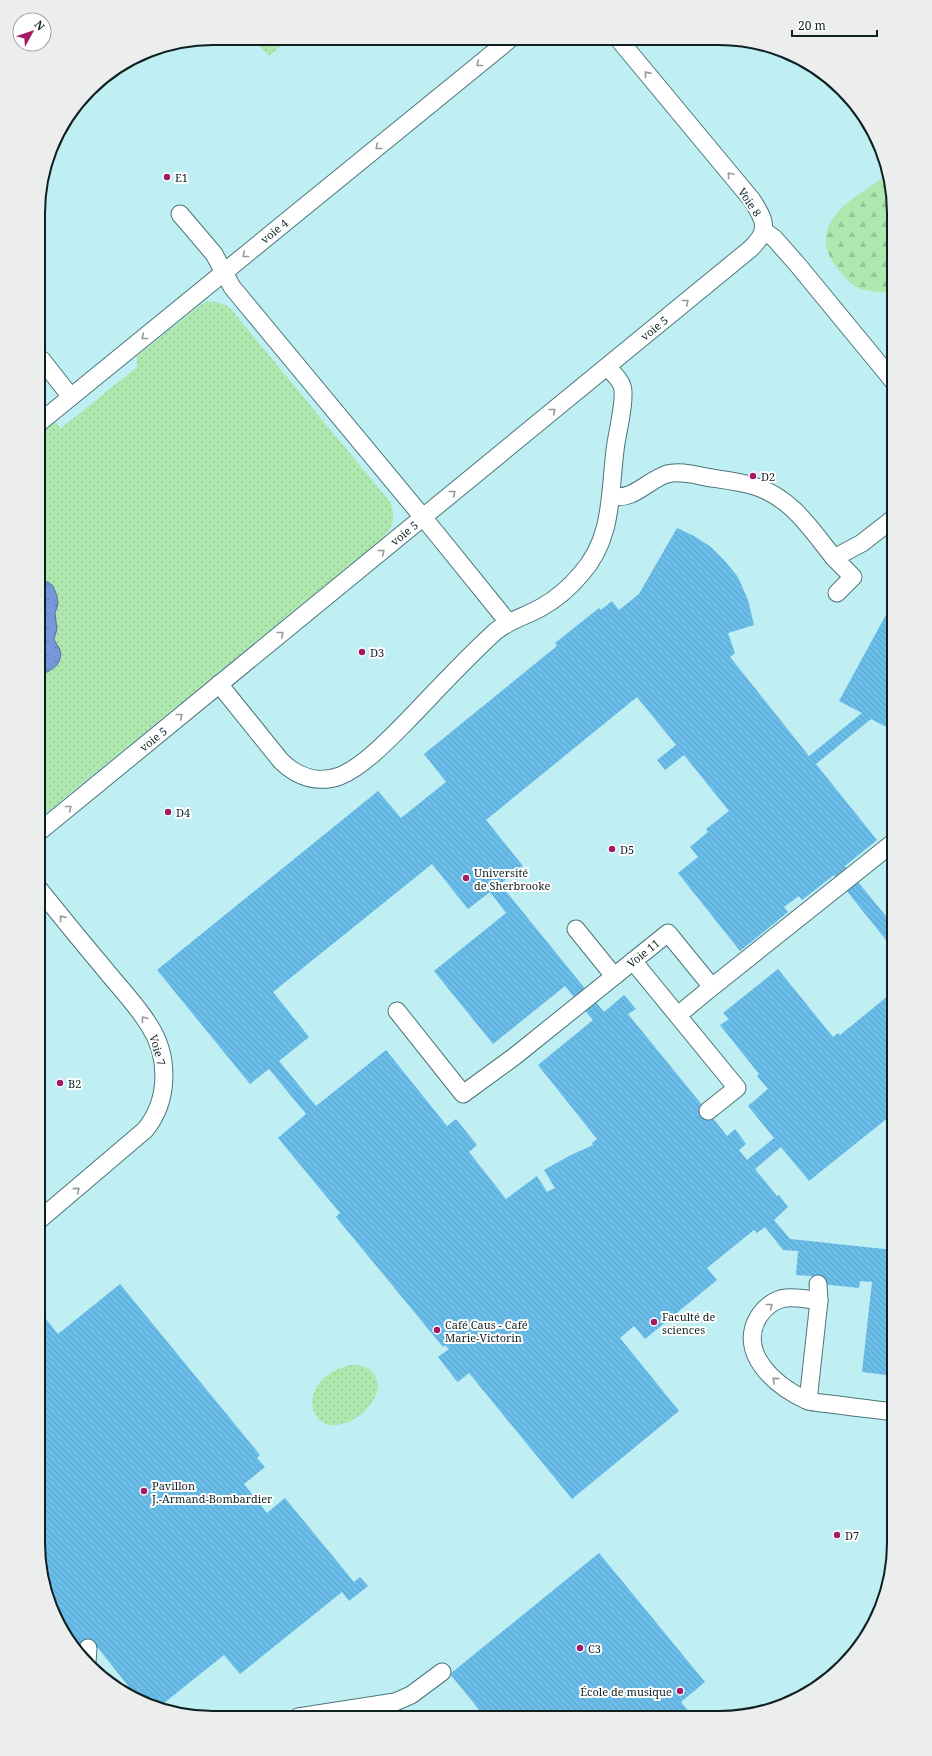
<svg xmlns="http://www.w3.org/2000/svg" width="932" height="1756" font-family="'Noto Serif',serif">
<style>
.grass{fill:url(#grass-dots)}
.forest{fill:url(#forest-firs)}
.water{fill:url(#water-ripples);stroke:#5873a1}
.building{fill:url(#building-back-hatch);fill-rule:evenodd}
.lines{fill:none;stroke-linecap:round;stroke-linejoin:round}
.service-casing{stroke:#4b767b;stroke-width:19}
.service{stroke:#fff;stroke-width:17}
.oneway{stroke:#939b9c}
.poi-dot{fill:#a31b66;stroke:#fff;stroke-width:1.5}
.labels{text-anchor:middle;dominant-baseline:central;stroke-width:4;stroke-linejoin:round;paint-order:stroke}
.poi-label{font-size:11px;fill:#0e2022;stroke:#fff;text-anchor:start}
.street-label{font-size:11px;fill:#0e2022;stroke:#fff}
.rim{fill:none;stroke:#0e2022;stroke-width:2}
</style>
<defs>
<pattern id="grass-dots" width="8" height="8" patternUnits="userSpaceOnUse"><rect width="8" height="8" fill="#aee8af"/><path d="M2 2h.1M6 6h.1" fill="none" stroke="#94c796" stroke-width="1.8" stroke-linecap="round"/></pattern>
<pattern id="forest-firs" width="22" height="20" patternUnits="userSpaceOnUse"><rect width="22" height="20" fill="#aee8af"/><path d="M5 1l3.5 6h-7zM16 11l3.5 6h-7z" fill="#94c796"/></pattern>
<pattern id="water-ripples" width="26" height="14" patternUnits="userSpaceOnUse"><rect width="26" height="14" fill="#7797d8"/><path d="M2 4q2-2 4 0t4 0M15 11q2-2 4 0t4 0" fill="none" stroke="#607baf"/></pattern>
<pattern id="building-back-hatch" width="6" height="6" patternUnits="userSpaceOnUse"><rect width="6" height="6" fill="#6abce9"/><path d="M-1 5l2 2M0 0l6 6M5-1l2 2" fill="none" stroke="#5ba1c8"/></pattern>
</defs>
<rect width="100%" height="100%" fill="#bfeef3"/>
<g class="grass">
<path d="M 252,38 L 290,38 L 269,56 Z"/>
<path d="M 206,302 C 216,301 222,303 230,308 L 390,502 C 397,519 392,530 379,541 L 39,819 L 39,435 L 55,422 L 61,429 L 64,426 L 137,367 L 137,356 L 199,306 Z"/>
<path d="M 351,1365 C 360,1365 367,1366 373,1373 C 395,1399 333,1447 315,1414 C 310,1404 312,1394 318,1385 C 326,1373 338,1368 351,1365 Z"/>
</g>
<path class="forest" d="M 888,176 L 894,213 L 894,293 C 883,292 867,292 858,288 C 849,283 844,276 838,269 C 809,235 837,207 867,189 C 874,184 880,178 888,176 Z"/>
<path class="water" d="M 43,582 L 48,582 L 53,586 L 57,596 L 58,604 L 55,613 L 57,629 L 54,639 C 55,643 59,646 60,650 C 64,664 50,672 39,675 L 39,583 Z"/>
<g class="building">
<path d="M 677,528 L 694,536 L 711,547 L 724,560 L 738,577 L 748,600 L 754,625 L 728,633 L 735,653 L 730,657 L 809,756 L 862,713 L 839,701 L 894,600 L 894,731 L 871,719 L 816,764 L 877,840 L 845,866 L 894,926 L 894,950 L 834,875 L 802,900 L 799,896 L 784,907 L 788,912 L 740,951 L 678,873 L 698,857 L 690,847 L 708,832 L 706,829 L 729,811 L 684,755 L 665,770 L 657,760 L 676,745 L 637,697 L 486,820 L 523,866 L 500,884 L 604,1012 L 624,995 L 636,1009 L 628,1014 L 720,1127 L 727,1136 L 735,1129 L 746,1144 L 739,1150 L 747,1160 L 774,1138 L 748,1106 L 768,1089 L 757,1076 L 759,1074 L 720,1025 L 729,1019 L 723,1013 L 778,969 L 833,1037 L 838,1033 L 840,1035 L 894,991 L 894,1113 L 809,1181 L 781,1147 L 755,1169 L 777,1196 L 779,1195 L 788,1207 L 774,1220 L 790,1239 L 894,1250 L 894,1376 L 862,1372 L 872,1282 L 860,1281 L 859,1288 L 811,1283 L 812,1276 L 796,1275 L 798,1251 L 783,1250 L 765,1227 L 757,1233 L 754,1230 L 707,1268 L 717,1280 L 645,1339 L 634,1326 L 620,1338 L 679,1411 L 572,1499 L 469,1373 L 458,1382 L 455,1379 L 438,1357 L 449,1349 L 445,1345 L 443,1347 L 336,1217 L 340,1213 L 278,1138 L 306,1114 L 269,1069 L 250,1084 L 157,970 L 378,791 L 401,818 L 446,782 L 424,754 L 557,646 L 555,643 L 599,608 L 601,610 L 612,601 L 619,610 L 639,594 ZM 432,864 L 468,909 L 490,892 L 506,913 L 434,971 L 493,1044 L 565,986 L 593,1020 L 538,1065 L 597,1139 L 592,1143 L 593,1145 L 569,1156 L 544,1170 L 555,1188 L 547,1192 L 537,1176 L 506,1199 L 469,1152 L 477,1145 L 456,1119 L 447,1126 L 386,1050 L 316,1106 L 279,1061 L 309,1037 L 273,992 Z"/>
<path d="M 120,1284 L 260,1455 L 257,1458 L 265,1467 L 244,1484 L 267,1513 L 285,1498 L 354,1582 L 360,1577 L 368,1586 L 349,1601 L 342,1592 L 240,1674 L 224,1655 L 159,1707 L 141,1702 L 94,1643 L 82,1653 L 64,1633 L 47,1599 L 38,1543 L 38,1350 L 46,1344 L 38,1334 L 38,1318 L 42,1314 L 58,1334 Z"/>
<path d="M 599,1553 L 705,1682 L 681,1702 L 694,1718 L 485,1717 L 450,1674 Z"/>
</g>
<g class="lines">
<defs>
<g id="service">
<path d="M 180,214 L 214,254 L 232,287 L 246,304 L 436,533 L 508,622"/>
<path d="M 764,231 L 774,238 L 797,264 L 894,382"/>
<path d="M 42,360 L 71,397"/>
<path d="M 39,423 L 509,40"/>
<path d="M 612,496 C 633,501 648,480 667,474 C 681,470 698,476 712,478 C 726,480 741,482 754,486 C 791,497 811,529 834,558 L 862,543 L 894,518"/>
<path d="M 834,558 L 853,577 L 837,593"/>
<path d="M 219,684 L 281,761 C 297,777 318,784 340,776 C 364,766 389,739 408,720 C 437,690 465,659 496,631 C 510,620 526,616 542,607 C 556,599 571,586 581,574 C 615,536 609,489 616,443 C 618,431 626,396 622,386 C 620,379 612,372 607,367"/>
<path d="M 39,832 L 749,250 C 770,231 766,222 752,200 L 620,41"/>
<path d="M 576,929 L 614,976"/>
<path d="M 633,961 L 737,1088 L 708,1111"/>
<path d="M 397,1011 L 463,1094 L 515,1056 L 668,933 L 712,987 L 894,842"/>
<path d="M 678,1015 L 712,987"/>
<path d="M 38,1221 L 145,1130 C 169,1101 170,1057 149,1025 C 136,1004 118,986 103,967 C 81,941 60,915 39,889"/>
<path d="M 819,1301 C 808,1299 797,1297 786,1298 C 775,1299 765,1307 759,1316 C 736,1353 776,1386 806,1400 C 813,1403 823,1403 830,1404 C 851,1407 872,1409 894,1412"/>
<path d="M 808,1401 L 819,1301 L 818,1284"/>
<path d="M 87,1662 L 88,1648"/>
<path d="M 298,1717 L 395,1702 L 411,1695 L 442,1672"/>
</g>
</defs>
<use href="#service" class="service-casing"/>
<use href="#service" class="service"/>
</g>
<defs><path id="oneway-chevron" d="M-2-3.5L2.5 0L-2 3.5" fill="none" stroke-width="1.6" stroke-linecap="round" stroke-linejoin="round"/></defs>
<g class="oneway">
<use href="#oneway-chevron" transform="translate(479 64) rotate(141)"/>
<use href="#oneway-chevron" transform="translate(647 74) rotate(-129)"/>
<use href="#oneway-chevron" transform="translate(378 147) rotate(141)"/>
<use href="#oneway-chevron" transform="translate(730 175) rotate(-130)"/>
<use href="#oneway-chevron" transform="translate(245 255) rotate(141)"/>
<use href="#oneway-chevron" transform="translate(686 302) rotate(-39)"/>
<use href="#oneway-chevron" transform="translate(144 337) rotate(141)"/>
<use href="#oneway-chevron" transform="translate(553 411) rotate(-39)"/>
<use href="#oneway-chevron" transform="translate(453 493) rotate(-39)"/>
<use href="#oneway-chevron" transform="translate(382 552) rotate(-39)"/>
<use href="#oneway-chevron" transform="translate(281 634) rotate(-39)"/>
<use href="#oneway-chevron" transform="translate(180 716) rotate(-39)"/>
<use href="#oneway-chevron" transform="translate(69 808) rotate(-39)"/>
<use href="#oneway-chevron" transform="translate(62 918) rotate(-129)"/>
<use href="#oneway-chevron" transform="translate(144 1019) rotate(-127)"/>
<use href="#oneway-chevron" transform="translate(77 1190) rotate(-40)"/>
<use href="#oneway-chevron" transform="translate(770 1306) rotate(-38)"/>
<use href="#oneway-chevron" transform="translate(775 1380) rotate(-139)"/>
</g>
<g class="poi-dot">
<circle cx="167" cy="177" r="4"/>
<circle cx="753" cy="476" r="4"/>
<circle cx="362" cy="652" r="4"/>
<circle cx="168" cy="812" r="4"/>
<circle cx="612" cy="849" r="4"/>
<circle cx="466" cy="878" r="4"/>
<circle cx="60" cy="1083" r="4"/>
<circle cx="654" cy="1322" r="4"/>
<circle cx="437" cy="1330" r="4"/>
<circle cx="144" cy="1491" r="4"/>
<circle cx="837" cy="1535" r="4"/>
<circle cx="580" cy="1648" r="4"/>
<circle cx="680" cy="1691" r="4"/>
</g>
<g class="labels">
<g class="poi-label">
<text x="175" y="177">E1</text>
<text x="761" y="476">D2</text>
<text x="370" y="652">D3</text>
<text x="176" y="812">D4</text>
<text x="620" y="849">D5</text>
<text x="474" y="872">Université<tspan x="474" dy="13">de Sherbrooke</tspan></text>
<text x="68" y="1083">B2</text>
<text x="662" y="1316">Faculté de<tspan x="662" dy="13">sciences</tspan></text>
<text x="445" y="1324">Café Caus - Café<tspan x="445" dy="13">Marie-Victorin</tspan></text>
<text x="152" y="1485">Pavillon<tspan x="152" dy="13">J.-Armand-Bombardier</tspan></text>
<text x="845" y="1535">D7</text>
<text x="588" y="1648">C3</text>
<text x="672" y="1691" text-anchor="end">École de musique</text>
</g>
<g class="street-label">
<text transform="translate(750 202) rotate(56)">Voie 8</text>
<text transform="translate(274 231) rotate(-39)">voie 4</text>
<text transform="translate(654 328) rotate(-39)">voie 5</text>
<text transform="translate(404 533) rotate(-39)">voie 5</text>
<text transform="translate(153 739) rotate(-39)">voie 5</text>
<text transform="translate(643 953) rotate(-39)">Voie 11</text>
<text transform="translate(158 1050) rotate(74)">Voie 7</text>
</g>
</g>
<path d="M0 0H932V1756H0ZM213 45H719A168 168 0 0 1 887 213V1543A168 168 0 0 1 719 1711H213A168 168 0 0 1 45 1543V213A168 168 0 0 1 213 45Z" fill="#eceded" fill-rule="evenodd"/>
<path class="rim" d="M213 45H719A168 168 0 0 1 887 213V1543A168 168 0 0 1 719 1711H213A168 168 0 0 1 45 1543V213A168 168 0 0 1 213 45Z"/>
<g transform="translate(32 32) rotate(50)"><circle r="19" fill="#ffffff" stroke="#9fa6a7"/>
<path d="M0-3L7 15L0 10L-7 15Z" fill="#a31b66"/>
<text y="-6" font-size="11" font-weight="bold" text-anchor="middle" fill="#0e2022">N</text>
</g>
<path d="M792 30v6h85v-6" fill="none" stroke="#0e2022" stroke-width="2"/>
<text x="798" y="30" font-size="12" fill="#0e2022" stroke="#ffffff" stroke-width="3" paint-order="stroke">20 m</text>
</svg>
